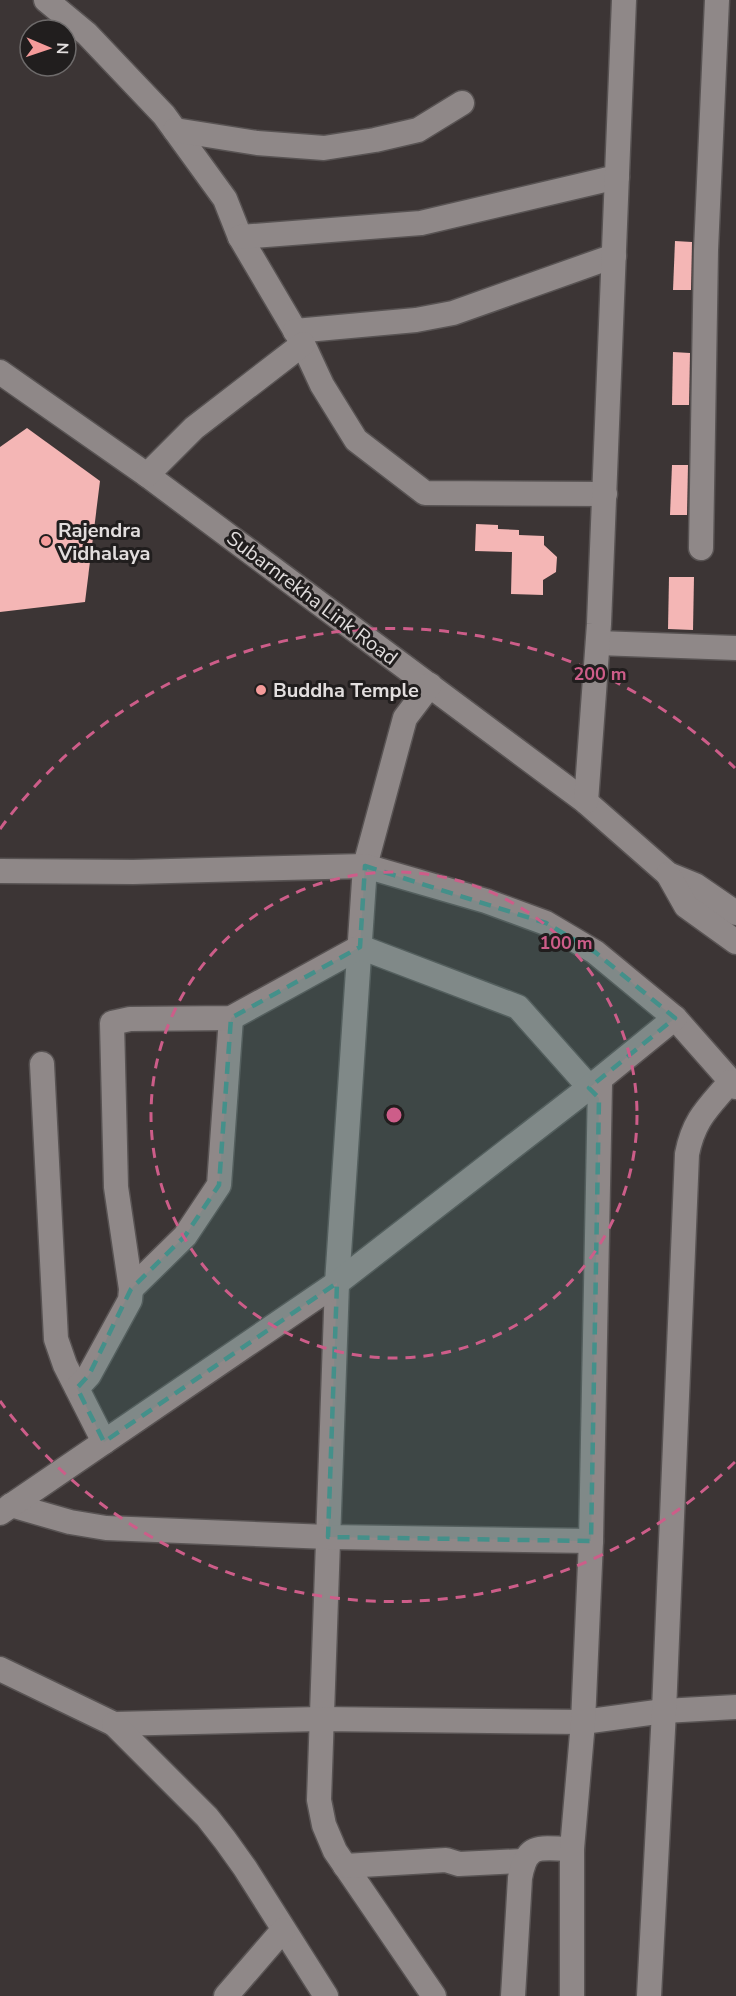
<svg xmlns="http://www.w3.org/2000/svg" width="736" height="1996" font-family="'Nunito Sans',sans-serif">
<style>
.building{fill:#f4b6b5}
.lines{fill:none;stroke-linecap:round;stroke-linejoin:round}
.minor-casing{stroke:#585353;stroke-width:27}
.minor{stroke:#8f8888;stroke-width:24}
.marked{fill:#44908a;fill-opacity:0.2;stroke:#44908a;stroke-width:4.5;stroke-dasharray:12 8;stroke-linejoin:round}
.ring{fill:none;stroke:#cd5d89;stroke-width:3;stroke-dasharray:10 8}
.poi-dot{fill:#f59b9a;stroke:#211e1e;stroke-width:2}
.labels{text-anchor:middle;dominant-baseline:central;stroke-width:6;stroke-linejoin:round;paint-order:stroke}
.poi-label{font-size:20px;font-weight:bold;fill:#e2dede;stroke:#211e1e;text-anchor:start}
.street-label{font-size:20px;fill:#e2dede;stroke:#211e1e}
.centre{fill:#cd5d89;stroke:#211e1e;stroke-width:3}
.ring-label{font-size:18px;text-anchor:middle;font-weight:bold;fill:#cd5d89;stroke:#211e1e;stroke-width:6;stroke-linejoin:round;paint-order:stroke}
</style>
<rect width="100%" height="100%" fill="#3c3535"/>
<g class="building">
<path d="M 675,241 L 692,242 L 691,290 L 673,290 Z"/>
<path d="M 673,352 L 690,353 L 689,405 L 672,405 Z"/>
<path d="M 27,428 L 100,481 L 85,602 L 0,612 L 0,447 Z"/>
<path d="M 672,465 L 688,465 L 687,515 L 670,515 Z"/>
<path d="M 476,524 L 498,525 L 498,529 L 519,530 L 519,535 L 544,536 L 544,545 L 557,557 L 556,572 L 543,580 L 543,595 L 511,594 L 512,552 L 475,551 Z"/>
<path d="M 669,577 L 694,577 L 693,630 L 668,629 Z"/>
</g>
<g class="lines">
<defs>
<g id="minor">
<path d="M 46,0 L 87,34 L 164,115 L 225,199 L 240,237 L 303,344 L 322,385 L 356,440 L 425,493 L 605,494"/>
<path d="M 175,130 L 257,143 L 324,148 L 375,140 L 418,130 L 462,103"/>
<path d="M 240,237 L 421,223 L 617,177"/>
<path d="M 295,331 L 416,320 L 453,313 L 614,256"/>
<path d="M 0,372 L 147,475 L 586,802 L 668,874 L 695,885 L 736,913"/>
<path d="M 147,475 L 194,428 L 303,344"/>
<path d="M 701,548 L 706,250 L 717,0"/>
<path d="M 598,643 L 736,648"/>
<path d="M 430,685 L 405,718 L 365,866 L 337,1283 L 319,1800 L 324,1825 L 335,1851 L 434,1996"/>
<path d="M 586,802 L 599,624 L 624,0"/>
<path d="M 0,871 L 133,872 L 365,866 L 486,901 L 546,923 L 595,952 L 675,1018 L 736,1087"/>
<path d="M 668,874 L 686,906 L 736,942"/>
<path d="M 42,1064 L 56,1339 L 65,1365 L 104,1442"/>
<path d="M 131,1289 L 185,1236 L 219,1185 L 231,1018"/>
<path d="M 77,1388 L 89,1375 L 130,1300 L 131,1289 L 116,1187 L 112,1023 L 130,1019 L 231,1018 L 360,947 L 518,1007 L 599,1098"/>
<path d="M 11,1505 L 70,1522 L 106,1528 L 328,1537 L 591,1541"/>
<path d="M 0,1513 L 337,1283 L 600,1079 L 675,1018"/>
<path d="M 0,1669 L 114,1724 L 321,1719 L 583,1722 L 664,1711 L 736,1707"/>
<path d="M 114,1724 L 207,1817 L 225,1840 L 245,1868 L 326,1996"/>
<path d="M 345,1866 L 446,1860 L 459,1864 L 523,1861"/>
<path d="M 226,1996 L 283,1930"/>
<path d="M 513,1996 L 520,1878 C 527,1841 540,1849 572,1849"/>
<path d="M 572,1996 L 572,1849 L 583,1722 L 591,1541 L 600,1084"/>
<path d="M 649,1996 L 664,1711 L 687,1154 C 694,1119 708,1108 730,1082"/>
</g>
</defs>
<use href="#minor" class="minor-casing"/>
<use href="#minor" class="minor"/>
</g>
<path class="marked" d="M 365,866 L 546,923 L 595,952 L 675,1018 L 589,1088 L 599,1098 L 591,1541 L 328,1537 L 337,1283 L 104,1442 L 77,1388 L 89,1375 L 131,1289 L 185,1236 L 219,1185 L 231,1018 L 360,947 Z"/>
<g class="ring">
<circle cx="394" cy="1115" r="243"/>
<path d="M735 1462A487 487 0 0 1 0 1401M0 829A487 487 0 0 1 735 768"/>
</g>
<g class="poi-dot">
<circle cx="46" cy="541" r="6"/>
<circle cx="261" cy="690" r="6"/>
</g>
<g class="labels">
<g class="poi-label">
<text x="58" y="530">Rajendra<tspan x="58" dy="23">Vidhalaya</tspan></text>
<text x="273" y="690">Buddha Temple</text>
</g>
<g class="street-label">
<text transform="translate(312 598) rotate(37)">Subarnrekha Link Road</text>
</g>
</g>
<circle cx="394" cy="1115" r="9" class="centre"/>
<g class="ring-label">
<text x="600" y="680">200 m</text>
<text x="566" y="949">100 m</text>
</g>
<g transform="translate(48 48) rotate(92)"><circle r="28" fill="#211e1e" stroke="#6e6b6b" stroke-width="1.5"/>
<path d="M0-4.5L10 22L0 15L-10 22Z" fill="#f59b9a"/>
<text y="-9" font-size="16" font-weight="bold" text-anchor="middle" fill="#e2dede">N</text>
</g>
</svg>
